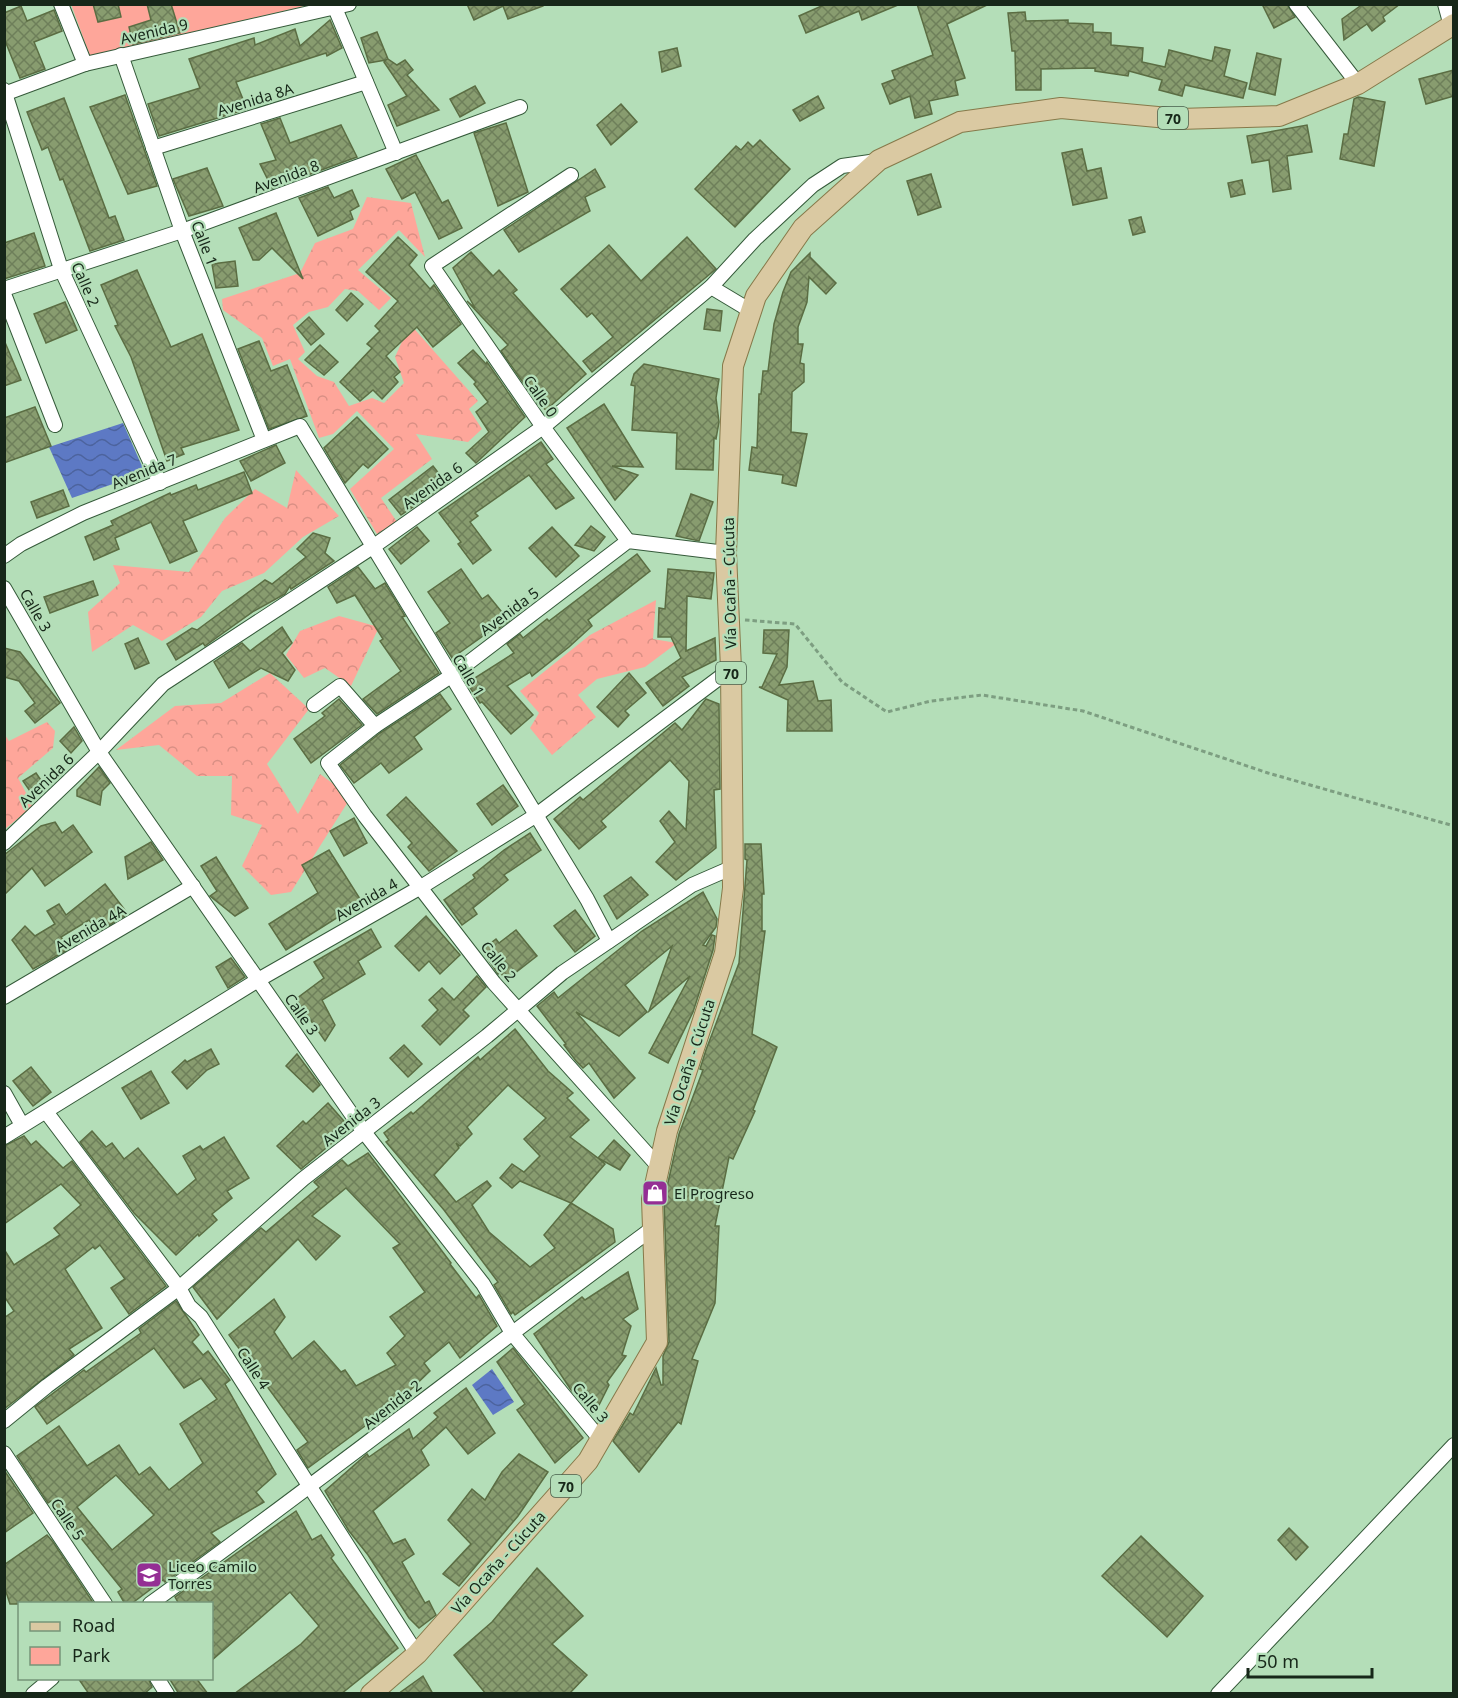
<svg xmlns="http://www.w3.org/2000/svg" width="1458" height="1698" font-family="'Noto Sans',sans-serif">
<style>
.green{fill:#fea69a}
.forest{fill:url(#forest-crowns)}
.water{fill:url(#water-waves)}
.building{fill:url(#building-cross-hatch);stroke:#5b6d43;stroke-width:1.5;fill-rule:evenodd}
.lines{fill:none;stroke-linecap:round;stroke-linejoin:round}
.minor-casing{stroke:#355a3a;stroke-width:16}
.primary-casing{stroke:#86794a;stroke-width:22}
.path{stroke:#7d9e81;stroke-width:3;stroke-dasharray:4.5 3;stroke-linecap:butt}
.minor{stroke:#fff;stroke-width:14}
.primary{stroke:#dac9a2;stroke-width:20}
.labels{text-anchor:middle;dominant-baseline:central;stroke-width:4.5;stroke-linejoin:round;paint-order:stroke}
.shield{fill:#b4deb8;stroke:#465e49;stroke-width:1.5}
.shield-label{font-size:14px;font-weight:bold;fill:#172719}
.street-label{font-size:15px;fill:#172719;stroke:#b4deb8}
.poi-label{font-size:15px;fill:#172719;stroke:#b4deb8;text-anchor:start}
</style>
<defs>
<pattern id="forest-crowns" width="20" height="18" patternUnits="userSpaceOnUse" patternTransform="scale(1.5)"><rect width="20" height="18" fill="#fea69a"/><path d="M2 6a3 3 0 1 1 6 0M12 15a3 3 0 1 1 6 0" fill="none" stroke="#d98f84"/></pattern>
<pattern id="water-waves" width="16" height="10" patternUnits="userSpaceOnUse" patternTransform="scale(1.5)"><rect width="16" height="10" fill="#5d79c4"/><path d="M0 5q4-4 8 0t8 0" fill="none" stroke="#4c639e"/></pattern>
<pattern id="building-cross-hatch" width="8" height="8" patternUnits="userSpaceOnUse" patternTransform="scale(1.5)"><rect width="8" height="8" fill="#889c6f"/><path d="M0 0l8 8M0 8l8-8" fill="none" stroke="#6e7f5a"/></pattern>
</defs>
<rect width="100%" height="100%" fill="#b4deb8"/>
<path class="green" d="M 71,4 L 309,5 L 90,56 Z"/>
<g class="forest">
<path d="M 367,197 L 411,203 L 425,257 L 399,230 L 358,270 L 391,298 L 379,310 L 358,291 L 345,289 L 328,307 L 309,312 L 293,325 L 305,352 L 298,359 L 317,376 L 334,382 L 349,406 L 372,398 L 384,403 L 404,383 L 395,357 L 410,324 L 478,401 L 469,409 L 482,429 L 468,442 L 416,434 L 432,459 L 381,498 L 397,522 L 377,534 L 350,489 L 394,449 L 357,411 L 333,434 L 319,438 L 290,359 L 273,366 L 262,338 L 223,310 L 222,299 L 300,273 L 315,243 L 353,229 Z"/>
<path d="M 296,470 L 339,516 L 303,537 L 264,573 L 222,591 L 201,617 L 162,641 L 133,625 L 92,652 L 88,612 L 120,583 L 113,565 L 189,572 L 225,518 L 255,489 L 287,508 Z"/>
<path d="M 656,600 L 653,639 L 677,643 L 645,667 L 597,679 L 578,695 L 596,717 L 552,755 L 530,728 L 539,713 L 520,691 L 590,635 Z"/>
<path d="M 339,616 L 379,627 L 351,686 L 325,668 L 304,678 L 286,655 L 300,631 Z"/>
<path d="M 270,673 L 309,709 L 267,764 L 298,814 L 320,774 L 351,797 L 291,892 L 271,895 L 242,866 L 262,825 L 231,815 L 232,776 L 197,776 L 159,745 L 116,750 L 175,706 L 221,703 Z"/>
<path d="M 47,722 L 55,731 L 53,748 L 18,778 L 33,806 L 5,829 L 5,735 L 9,741 Z"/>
</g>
<g class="water">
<path d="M 123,423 L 145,473 L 72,498 L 49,447 Z"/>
<path d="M 492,1369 L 514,1402 L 493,1415 L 472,1385 Z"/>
</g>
<g class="building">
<path d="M 93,4 L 118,4 L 121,17 L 98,22 Z"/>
<path d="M 147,4 L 171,4 L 180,33 L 133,44 L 129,27 L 151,20 Z"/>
<path d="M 467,4 L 543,4 L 543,6 L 508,19 L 503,6 L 474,20 Z"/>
<path d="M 826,4 L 898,4 L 898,5 L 862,20 L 859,11 L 806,33 L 799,16 Z"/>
<path d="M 917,4 L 989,4 L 947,24 L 965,78 L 955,81 L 958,95 L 929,101 L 932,114 L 915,118 L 910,96 L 890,104 L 882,84 L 895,79 L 892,71 L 933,55 Z"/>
<path d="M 1262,4 L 1287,4 L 1295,17 L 1274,28 Z"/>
<path d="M 1363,4 L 1400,4 L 1383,17 L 1385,21 L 1372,31 L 1367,24 L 1344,40 L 1342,19 Z"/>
<path d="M 21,6 L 27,21 L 54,10 L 62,31 L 34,42 L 45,69 L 20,78 L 4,38 L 4,13 Z"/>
<path d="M 1025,12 L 1026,21 L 1068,20 L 1068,23 L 1093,24 L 1093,32 L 1111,33 L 1111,45 L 1143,48 L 1142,62 L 1165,67 L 1169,50 L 1212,61 L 1215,47 L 1230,50 L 1224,76 L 1247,83 L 1243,98 L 1185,85 L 1182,96 L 1159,90 L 1162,80 L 1129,71 L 1128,76 L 1095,71 L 1095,68 L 1041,69 L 1041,90 L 1016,90 L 1015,51 L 1012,51 L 1008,13 Z"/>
<path d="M 330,20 L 342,48 L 327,56 L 326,53 L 236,82 L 247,109 L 159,136 L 148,104 L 200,88 L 189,59 L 254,38 L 255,45 L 295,29 L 300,46 Z"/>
<path d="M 377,32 L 388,59 L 397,65 L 405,60 L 413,70 L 407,75 L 439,110 L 397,126 L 388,105 L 407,96 L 384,62 L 386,60 L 369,63 L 361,38 Z"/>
<path d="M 677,48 L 681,66 L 662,72 L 659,52 Z"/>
<path d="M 1257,53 L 1281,59 L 1275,95 L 1249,89 Z"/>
<path d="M 1454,70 L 1454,96 L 1426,104 L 1419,79 Z"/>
<path d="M 475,86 L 485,103 L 460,117 L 450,99 Z"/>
<path d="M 125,95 L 157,186 L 128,194 L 90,107 Z"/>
<path d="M 818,96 L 824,108 L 800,121 L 793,110 Z"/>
<path d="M 1358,97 L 1385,102 L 1374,166 L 1340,159 L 1344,134 L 1348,134 L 1354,99 Z"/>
<path d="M 64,98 L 109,218 L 115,216 L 124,240 L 90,251 L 63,179 L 60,180 L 48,147 L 42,150 L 27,112 Z"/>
<path d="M 621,104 L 637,122 L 611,145 L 597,125 Z"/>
<path d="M 280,118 L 290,143 L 341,125 L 357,157 L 272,188 L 260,164 L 276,160 L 261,124 Z"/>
<path d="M 506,123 L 528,192 L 498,206 L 474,133 Z"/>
<path d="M 1307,125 L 1312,152 L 1287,156 L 1291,189 L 1273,192 L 1269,160 L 1252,163 L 1247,136 Z"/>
<path d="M 760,140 L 790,169 L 735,227 L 695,189 L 736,146 L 741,150 L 748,142 L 753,147 Z"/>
<path d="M 1082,149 L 1087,171 L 1101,168 L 1107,198 L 1073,205 L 1062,153 Z"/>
<path d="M 416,155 L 442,203 L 448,200 L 462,228 L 439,239 L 415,192 L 402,199 L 386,169 Z"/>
<path d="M 207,168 L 223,206 L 189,216 L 173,179 Z"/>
<path d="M 595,169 L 605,187 L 585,197 L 590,211 L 519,252 L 504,230 Z"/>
<path d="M 931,174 L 941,207 L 918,215 L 907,181 Z"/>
<path d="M 1242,180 L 1245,194 L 1231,197 L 1228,183 Z"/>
<path d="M 328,187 L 334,198 L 352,190 L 359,206 L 350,211 L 353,219 L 318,236 L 299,198 Z"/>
<path d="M 276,213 L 303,279 L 272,248 L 259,260 L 253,260 L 239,228 Z"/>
<path d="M 1141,217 L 1145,232 L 1133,235 L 1129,220 Z"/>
<path d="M 34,233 L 45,266 L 4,279 L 4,243 Z"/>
<path d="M 398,237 L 417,255 L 409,265 L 430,289 L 434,285 L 461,324 L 433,347 L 417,327 L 386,356 L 400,372 L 394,377 L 398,382 L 382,399 L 373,390 L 360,401 L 340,382 L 372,348 L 367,344 L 380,331 L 375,326 L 398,301 L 366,272 Z"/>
<path d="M 687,237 L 716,269 L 592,372 L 583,361 L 613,337 L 592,313 L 587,317 L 561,289 L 609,245 L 641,281 Z"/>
<path d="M 471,252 L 493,276 L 499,270 L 517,290 L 513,293 L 586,374 L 546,410 L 538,404 L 501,351 L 508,345 L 467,301 L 475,308 L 453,268 Z"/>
<path d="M 810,253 L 810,257 L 836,283 L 826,294 L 809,277 L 807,302 L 798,327 L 798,344 L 803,344 L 800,363 L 804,364 L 804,382 L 792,392 L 791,432 L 807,434 L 796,486 L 782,483 L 783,475 L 749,470 L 752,447 L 757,448 L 759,394 L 761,394 L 763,371 L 768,371 L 774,324 L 783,292 L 791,272 Z"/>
<path d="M 235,261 L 238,286 L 216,288 L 212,264 Z"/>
<path d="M 137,270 L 171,347 L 202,334 L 239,430 L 181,448 L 184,454 L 167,461 L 131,357 L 115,326 L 118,325 L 101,285 Z"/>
<path d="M 351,293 L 363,304 L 347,321 L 336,310 Z"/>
<path d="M 65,302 L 77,330 L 46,343 L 34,314 Z"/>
<path d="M 707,309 L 722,311 L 720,331 L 704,329 Z"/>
<path d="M 309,317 L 324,334 L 311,345 L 297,328 Z"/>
<path d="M 4,340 L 21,380 L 4,386 Z"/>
<path d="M 259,341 L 271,371 L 287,365 L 307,416 L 269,429 L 238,349 Z"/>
<path d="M 320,345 L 338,362 L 324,375 L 305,360 Z"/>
<path d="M 473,350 L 486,364 L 487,362 L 525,417 L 476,463 L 466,453 L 489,432 L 476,412 L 488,402 L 474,384 L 476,382 L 458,363 Z"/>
<path d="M 644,364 L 719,379 L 716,398 L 719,422 L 716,439 L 714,438 L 713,470 L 676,469 L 677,433 L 632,430 L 635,386 L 631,385 L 634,374 Z"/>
<path d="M 604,404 L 643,467 L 612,466 L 638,475 L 615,500 L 567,428 Z"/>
<path d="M 35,407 L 51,446 L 4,463 L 4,418 Z"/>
<path d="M 357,417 L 388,449 L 368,468 L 363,464 L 345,483 L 324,448 Z"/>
<path d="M 541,442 L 553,459 L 546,464 L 574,498 L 556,509 L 529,475 L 475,513 L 478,516 L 470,522 L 491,550 L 473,564 L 458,544 L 461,542 L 439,513 Z"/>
<path d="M 276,445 L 285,463 L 251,481 L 240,461 Z"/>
<path d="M 433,466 L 447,484 L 401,515 L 389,500 Z"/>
<path d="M 244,472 L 252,493 L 183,521 L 197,551 L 170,563 L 151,522 L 115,538 L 119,549 L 94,560 L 85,537 L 113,525 L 111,521 L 170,493 L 171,495 L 196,485 L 198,490 Z"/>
<path d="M 63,490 L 69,506 L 37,518 L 31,502 Z"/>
<path d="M 691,494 L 713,502 L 699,541 L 676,536 Z"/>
<path d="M 591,526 L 605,537 L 594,551 L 575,545 Z"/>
<path d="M 417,527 L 429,541 L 401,564 L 389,549 Z"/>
<path d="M 552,527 L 579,556 L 556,577 L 529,548 Z"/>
<path d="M 313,533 L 330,538 L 325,553 L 334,561 L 291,589 L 290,586 L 285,594 L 254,611 L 205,646 L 203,643 L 176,660 L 167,644 L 192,628 L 197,630 L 265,580 L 272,584 L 306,557 L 297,549 Z"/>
<path d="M 637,554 L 650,571 L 588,620 L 592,626 L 569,647 L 532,676 L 530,672 L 507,686 L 533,715 L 511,734 L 482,702 L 480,703 L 467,683 L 514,653 L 507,644 L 520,634 L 523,638 L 547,619 L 549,621 Z"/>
<path d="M 358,567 L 375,589 L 385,583 L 405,616 L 402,617 L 439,673 L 377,714 L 363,699 L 401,671 L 380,641 L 383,639 L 355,595 L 337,603 L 328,587 Z"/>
<path d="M 461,569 L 482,599 L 488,595 L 509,621 L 495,631 L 493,629 L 452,658 L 436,633 L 450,623 L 428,592 Z"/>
<path d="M 668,569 L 714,573 L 711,599 L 687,596 L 686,651 L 715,638 L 716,660 L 682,677 L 689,686 L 663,706 L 646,683 L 681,658 L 671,637 L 658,637 L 659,608 L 665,609 Z"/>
<path d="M 93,581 L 98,595 L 50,613 L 44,597 Z"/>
<path d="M 282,627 L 292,643 L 282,653 L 295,670 L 288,681 L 261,668 L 229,688 L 214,662 L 242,643 L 250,651 Z"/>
<path d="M 764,630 L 789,630 L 787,667 L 779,685 L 813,681 L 818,701 L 831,700 L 832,731 L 787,731 L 788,700 L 759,687 L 762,687 L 777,654 L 763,653 Z"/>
<path d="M 138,638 L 149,663 L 135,669 L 125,644 Z"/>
<path d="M 4,648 L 20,652 L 60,703 L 35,723 L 25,711 L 35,703 L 19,681 L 4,677 Z"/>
<path d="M 629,673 L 646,693 L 625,711 L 629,715 L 618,727 L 597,707 Z"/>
<path d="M 440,694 L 451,709 L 414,737 L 422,749 L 389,773 L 381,763 L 354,783 L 340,765 L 380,733 Z"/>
<path d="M 339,699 L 362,725 L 311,763 L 294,739 L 325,716 L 322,713 Z"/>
<path d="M 706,699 L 719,704 L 720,789 L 714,790 L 716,848 L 676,880 L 656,862 L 675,842 L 660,821 L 669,811 L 686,830 L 689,781 L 670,760 L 601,821 L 606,827 L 579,849 L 554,819 L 580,797 L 583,800 L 675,723 L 682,730 Z"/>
<path d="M 74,727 L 82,741 L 71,753 L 60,741 Z"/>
<path d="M 99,767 L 110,783 L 102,791 L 100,805 L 77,796 L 77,790 Z"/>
<path d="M 36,773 L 45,786 L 32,794 L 23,781 Z"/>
<path d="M 503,785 L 518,806 L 492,825 L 477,804 Z"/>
<path d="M 406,797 L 457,851 L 429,871 L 408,847 L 412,843 L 387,815 Z"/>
<path d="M 354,818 L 367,843 L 344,856 L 330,831 Z"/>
<path d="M 55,822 L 62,833 L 73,825 L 92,852 L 45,886 L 32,868 L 4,895 L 4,855 L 41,826 Z"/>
<path d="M 530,833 L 541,850 L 504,875 L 508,880 L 473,908 L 477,914 L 462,925 L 444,900 L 475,878 L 473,875 L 504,850 Z"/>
<path d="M 151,842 L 163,860 L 128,879 L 125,857 Z"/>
<path d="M 745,844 L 761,844 L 764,894 L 762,894 L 762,931 L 765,931 L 752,1034 L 777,1047 L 753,1110 L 755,1111 L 733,1159 L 729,1157 L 715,1226 L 719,1226 L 715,1303 L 692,1359 L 698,1361 L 681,1424 L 678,1422 L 639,1472 L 613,1441 L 630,1413 L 633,1415 L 656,1368 L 661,1385 L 663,1385 L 663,1356 L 669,1342 L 664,1200 L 679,1134 L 703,1070 L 700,1069 L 706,1050 L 739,963 L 747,860 L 745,859 Z"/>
<path d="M 329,850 L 362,902 L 286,950 L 269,924 L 318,893 L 302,865 Z"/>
<path d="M 216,857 L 248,908 L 235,916 L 210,896 L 217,891 L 201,866 Z"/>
<path d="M 631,877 L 648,895 L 617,919 L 604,896 Z"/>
<path d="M 105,884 L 128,914 L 98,932 L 89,920 L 61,937 L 69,949 L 33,969 L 12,940 L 25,926 L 35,936 L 55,924 L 47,911 L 59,904 L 66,915 Z"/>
<path d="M 703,892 L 717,919 L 716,927 L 703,945 L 706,946 L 712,935 L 715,936 L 713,950 L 693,1012 L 668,1063 L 649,1053 L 690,976 L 649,1011 L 672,946 L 625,985 L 647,1012 L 619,1036 L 576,1012 L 635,1078 L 614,1098 L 589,1063 L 583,1068 L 576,1061 L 564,1045 L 566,1044 L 537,1006 L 554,992 L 558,998 L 642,931 Z"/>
<path d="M 575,910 L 595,936 L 575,952 L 554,926 Z"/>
<path d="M 426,916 L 460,955 L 440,974 L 429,961 L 419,971 L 395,946 Z"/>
<path d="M 371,929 L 381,947 L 358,961 L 365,974 L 322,1000 L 335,1025 L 325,1041 L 296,999 L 324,978 L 314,962 Z"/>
<path d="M 516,930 L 537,956 L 506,980 L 500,972 L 498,974 L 482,950 L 496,939 L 499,943 Z"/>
<path d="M 231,958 L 245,977 L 228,988 L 216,967 Z"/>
<path d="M 477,976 L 486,987 L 463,1010 L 469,1016 L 440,1045 L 422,1026 L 438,1010 L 429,1000 L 442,988 L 454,1000 Z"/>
<path d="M 515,1029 L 548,1071 L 573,1093 L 567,1098 L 589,1120 L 570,1137 L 598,1158 L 614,1140 L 630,1155 L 620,1170 L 598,1158 L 605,1164 L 571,1203 L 613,1229 L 615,1242 L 515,1315 L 513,1312 L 511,1314 L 494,1285 L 498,1282 L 444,1210 L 386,1142 L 389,1140 L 384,1133 L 411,1112 L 413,1114 L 478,1057 L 480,1060 ZM 508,1085 L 546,1118 L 524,1139 L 540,1156 L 524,1172 L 512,1164 L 500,1178 L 512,1188 L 520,1181 L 571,1203 L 544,1235 L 555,1248 L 530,1267 L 489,1232 L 472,1205 L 491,1186 L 487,1181 L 456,1202 L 434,1175 L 459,1148 L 456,1143 L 460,1146 L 472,1134 L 467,1127 Z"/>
<path d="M 404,1045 L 422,1064 L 408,1077 L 390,1058 Z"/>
<path d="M 211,1049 L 219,1064 L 207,1070 L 187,1089 L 172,1072 L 185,1060 L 187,1062 Z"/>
<path d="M 297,1054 L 320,1085 L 313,1092 L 286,1066 Z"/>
<path d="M 31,1067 L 51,1092 L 33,1106 L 13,1081 Z"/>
<path d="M 151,1071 L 169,1103 L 141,1119 L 122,1088 Z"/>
<path d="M 328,1103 L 350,1128 L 301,1169 L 277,1146 L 303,1121 L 306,1124 Z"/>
<path d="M 92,1131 L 106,1147 L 112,1143 L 124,1159 L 138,1148 L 177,1195 L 196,1179 L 183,1156 L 200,1146 L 203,1150 L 224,1137 L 249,1178 L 227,1191 L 232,1198 L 212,1214 L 217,1220 L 199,1236 L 198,1234 L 176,1255 L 134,1213 L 80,1142 Z"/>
<path d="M 24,1136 L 31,1145 L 36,1141 L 63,1168 L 72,1161 L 166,1286 L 129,1314 L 111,1288 L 125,1279 L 100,1245 L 95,1249 L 93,1247 L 65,1269 L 102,1328 L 69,1349 L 74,1355 L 4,1409 L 4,1318 L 14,1311 L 4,1296 L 4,1249 L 14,1265 L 60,1235 L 54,1228 L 81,1205 L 61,1184 L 4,1224 L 4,1146 Z"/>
<path d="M 368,1153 L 451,1263 L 450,1264 L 476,1298 L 479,1295 L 497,1326 L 460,1358 L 449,1342 L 424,1363 L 430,1371 L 399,1401 L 308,1468 L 297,1450 L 308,1442 L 229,1335 L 274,1299 L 285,1317 L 274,1332 L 292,1359 L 314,1341 L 341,1372 L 345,1370 L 356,1386 L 396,1365 L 387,1353 L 405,1336 L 390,1317 L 425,1292 L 393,1248 L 400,1244 L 346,1188 L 312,1216 L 340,1236 L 316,1260 L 298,1239 L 217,1319 L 193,1287 L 261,1228 L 266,1232 L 319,1187 L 314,1182 L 342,1160 L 348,1166 Z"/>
<path d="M 628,1272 L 638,1309 L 623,1319 L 631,1326 L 622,1355 L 626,1356 L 607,1382 L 609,1385 L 595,1413 L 571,1390 L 534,1334 L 582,1297 L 585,1300 Z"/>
<path d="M 176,1301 L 199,1335 L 192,1342 L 203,1355 L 208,1351 L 230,1380 L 225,1384 L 276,1474 L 256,1492 L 264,1502 L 211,1533 L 220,1542 L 165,1582 L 163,1580 L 131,1604 L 125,1604 L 118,1592 L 122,1589 L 51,1501 L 48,1503 L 17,1456 L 59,1426 L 87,1466 L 119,1445 L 139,1475 L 150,1467 L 169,1490 L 203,1463 L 180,1424 L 217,1399 L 201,1378 L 184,1388 L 154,1348 L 47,1424 L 35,1407 L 84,1370 L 86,1372 L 141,1333 L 139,1329 ZM 116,1475 L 154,1515 L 112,1550 L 77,1507 Z"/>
<path d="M 513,1348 L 583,1438 L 555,1463 L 517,1410 L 525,1404 L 497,1362 Z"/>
<path d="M 466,1388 L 495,1433 L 468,1454 L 446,1427 L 421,1450 L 429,1465 L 373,1511 L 393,1544 L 405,1539 L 414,1554 L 402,1562 L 425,1603 L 429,1601 L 436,1615 L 419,1628 L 409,1618 L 368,1555 L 349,1531 L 325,1491 L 367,1454 L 369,1457 L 409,1429 L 413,1439 L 438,1417 L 434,1413 Z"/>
<path d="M 519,1454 L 548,1472 L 518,1516 L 459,1586 L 443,1574 L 471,1544 L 448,1520 L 472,1489 L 485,1500 L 502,1472 Z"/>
<path d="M 4,1470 L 33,1513 L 4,1533 Z"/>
<path d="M 296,1511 L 312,1540 L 321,1535 L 334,1555 L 331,1558 L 398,1648 L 341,1694 L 234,1694 L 301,1644 L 319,1626 L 290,1592 L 212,1660 L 212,1604 L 179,1604 L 175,1597 Z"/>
<path d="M 1289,1528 L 1308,1547 L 1296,1560 L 1278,1540 Z"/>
<path d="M 47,1535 L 53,1542 L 94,1604 L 10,1604 L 4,1586 L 4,1565 Z"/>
<path d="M 1141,1536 L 1203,1596 L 1167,1637 L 1102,1576 Z"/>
<path d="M 537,1568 L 583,1616 L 552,1644 L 587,1675 L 569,1694 L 486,1694 L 454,1655 L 492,1622 Z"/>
<path d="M 423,1676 L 433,1694 L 398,1694 Z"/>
<path d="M 78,1678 L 148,1678 L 152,1687 L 144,1694 L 89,1694 Z"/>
<path d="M 169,1678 L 196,1678 L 208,1694 L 179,1694 Z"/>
</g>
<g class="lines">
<defs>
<g id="minor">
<path d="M 61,4 L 85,64"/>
<path d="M 1296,4 L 1358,84"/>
<path d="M 1445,4 L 1451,26"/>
<path d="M 335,8 L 396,153"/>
<path d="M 121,55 L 182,231 L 264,440"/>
<path d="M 4,90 L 61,269 L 160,483"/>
<path d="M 4,94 L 85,64 L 349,4"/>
<path d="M 153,148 L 366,82"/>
<path d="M 571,175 L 432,266 L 543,427 L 628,541"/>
<path d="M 711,287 L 751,311"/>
<path d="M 4,289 L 182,231 L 520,107"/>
<path d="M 4,294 L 55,425"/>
<path d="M 4,556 L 21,544 L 83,513 L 300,426 L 587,899 L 609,941"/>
<path d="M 4,588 L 99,752 L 364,1132 L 483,1284 L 512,1333 L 600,1439"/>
<path d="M 314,705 L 340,686 L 375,726"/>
<path d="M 4,843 L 99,752 L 163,684 L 374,546 L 543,427 L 711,287 L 755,239 L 813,185 L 842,166 L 877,161"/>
<path d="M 4,997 L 193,886"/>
<path d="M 4,1093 L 22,1125"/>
<path d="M 47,1113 L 179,1288 L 189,1306 L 201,1317 L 417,1654"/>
<path d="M 4,1137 L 258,980 L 421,887 L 535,816 L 731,669"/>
<path d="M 659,1167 L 494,983 L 365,816 L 328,763 L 375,726 L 451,676 L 628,541 L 726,553"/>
<path d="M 4,1421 L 47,1386 L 179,1288 L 303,1179 L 487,1036 L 562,973 L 692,885 L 731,868"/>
<path d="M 4,1453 L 105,1604"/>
<path d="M 150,1604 C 320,1481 485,1352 653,1228"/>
<path d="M 157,1678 L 167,1694"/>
<path d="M 33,1694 L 52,1678"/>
<path d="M 1218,1694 L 1454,1445"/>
</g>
<path id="primary" d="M 371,1694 L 417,1654 L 588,1461 L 657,1342 L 652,1199 L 667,1131 L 725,953 L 733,888 L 731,669 L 726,553 L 733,366 L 756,296 L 803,228 L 879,160 L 960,122 L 1061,108 L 1179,119 L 1279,116 L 1358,84 L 1454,24"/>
</defs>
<use href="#minor" class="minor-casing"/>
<use href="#primary" class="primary-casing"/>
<path class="path" d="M 745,620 L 795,624 L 842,682 L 887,712 L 931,701 L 982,695 L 1083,711 L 1268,773 L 1454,826"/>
<use href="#minor" class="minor"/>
<use href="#primary" class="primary"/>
</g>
<defs>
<symbol id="shop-square" viewBox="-11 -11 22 22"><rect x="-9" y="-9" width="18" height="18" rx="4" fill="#942e94" stroke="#b4deb8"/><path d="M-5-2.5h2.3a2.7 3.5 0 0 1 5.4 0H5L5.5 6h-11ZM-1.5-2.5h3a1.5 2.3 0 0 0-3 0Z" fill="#fff"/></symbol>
<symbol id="school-square" viewBox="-11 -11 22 22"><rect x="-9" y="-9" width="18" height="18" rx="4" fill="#942e94" stroke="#b4deb8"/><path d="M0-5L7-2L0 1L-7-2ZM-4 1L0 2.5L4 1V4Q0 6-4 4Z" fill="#fff"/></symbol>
</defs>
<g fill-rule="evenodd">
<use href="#shop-square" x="640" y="1178" width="30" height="30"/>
<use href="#school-square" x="134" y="1560" width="30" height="30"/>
</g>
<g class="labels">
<g class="shield">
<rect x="1158" y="107" width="30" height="22" rx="4.5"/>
<rect x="716" y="662" width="30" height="22" rx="4.5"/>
<rect x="551" y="1475" width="30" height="22" rx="4.5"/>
</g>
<g class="shield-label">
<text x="1173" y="118">70</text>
<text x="731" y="673">70</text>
<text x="566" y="1486">70</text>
</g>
<g class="street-label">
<text transform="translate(154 31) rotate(-13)">Avenida 9</text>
<text transform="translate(255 99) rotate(-17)">Avenida 8A</text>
<text transform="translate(286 176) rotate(-20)">Avenida 8</text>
<text transform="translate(205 243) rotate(69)">Calle 1</text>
<text transform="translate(86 284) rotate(66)">Calle 2</text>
<text transform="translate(541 396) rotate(55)">Calle 0</text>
<text transform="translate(144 471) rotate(-22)">Avenida 7</text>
<text transform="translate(432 485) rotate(-35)">Avenida 6</text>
<text transform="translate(729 583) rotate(-91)">Vía Ocaña - Cúcuta</text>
<text transform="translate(36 610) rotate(60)">Calle 3</text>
<text transform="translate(509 611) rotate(-37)">Avenida 5</text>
<text transform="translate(469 675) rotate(59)">Calle 1</text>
<text transform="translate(46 780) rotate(-44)">Avenida 6</text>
<text transform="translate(366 899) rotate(-30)">Avenida 4</text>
<text transform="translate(90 928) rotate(-30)">Avenida 4A</text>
<text transform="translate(499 961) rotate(51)">Calle 2</text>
<text transform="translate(302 1014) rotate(55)">Calle 3</text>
<text transform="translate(689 1062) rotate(-72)">Vía Ocaña - Cúcuta</text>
<text transform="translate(351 1121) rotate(-38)">Avenida 3</text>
<text transform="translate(254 1368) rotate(57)">Calle 4</text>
<text transform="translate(591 1402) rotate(50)">Calle 3</text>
<text transform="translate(392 1404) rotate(-38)">Avenida 2</text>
<text transform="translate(68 1519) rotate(56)">Calle 5</text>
<text transform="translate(498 1562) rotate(-48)">Vía Ocaña - Cúcuta</text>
</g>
<g class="poi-label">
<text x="674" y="1193">El Progreso</text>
<text x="168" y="1566">Liceo Camilo<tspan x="168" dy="17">Torres</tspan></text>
</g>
</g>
<rect width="1458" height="1698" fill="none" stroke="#172719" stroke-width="12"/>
<rect x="18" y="1602" width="195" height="78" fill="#b4deb8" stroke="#759578" stroke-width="1.5"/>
<rect x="30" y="1622" width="30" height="9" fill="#dac9a2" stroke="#759578" stroke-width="1.5"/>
<text x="72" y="1632" font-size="18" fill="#172719">Road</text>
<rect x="30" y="1647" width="30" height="18" fill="#fea69a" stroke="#759578" stroke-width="1.5"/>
<text x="72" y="1662" font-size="18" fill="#172719">Park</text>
<path d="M1248 1668v9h124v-9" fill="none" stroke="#172719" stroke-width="3"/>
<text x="1257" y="1668" font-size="18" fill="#172719" stroke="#b4deb8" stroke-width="4.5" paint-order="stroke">50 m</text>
</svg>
